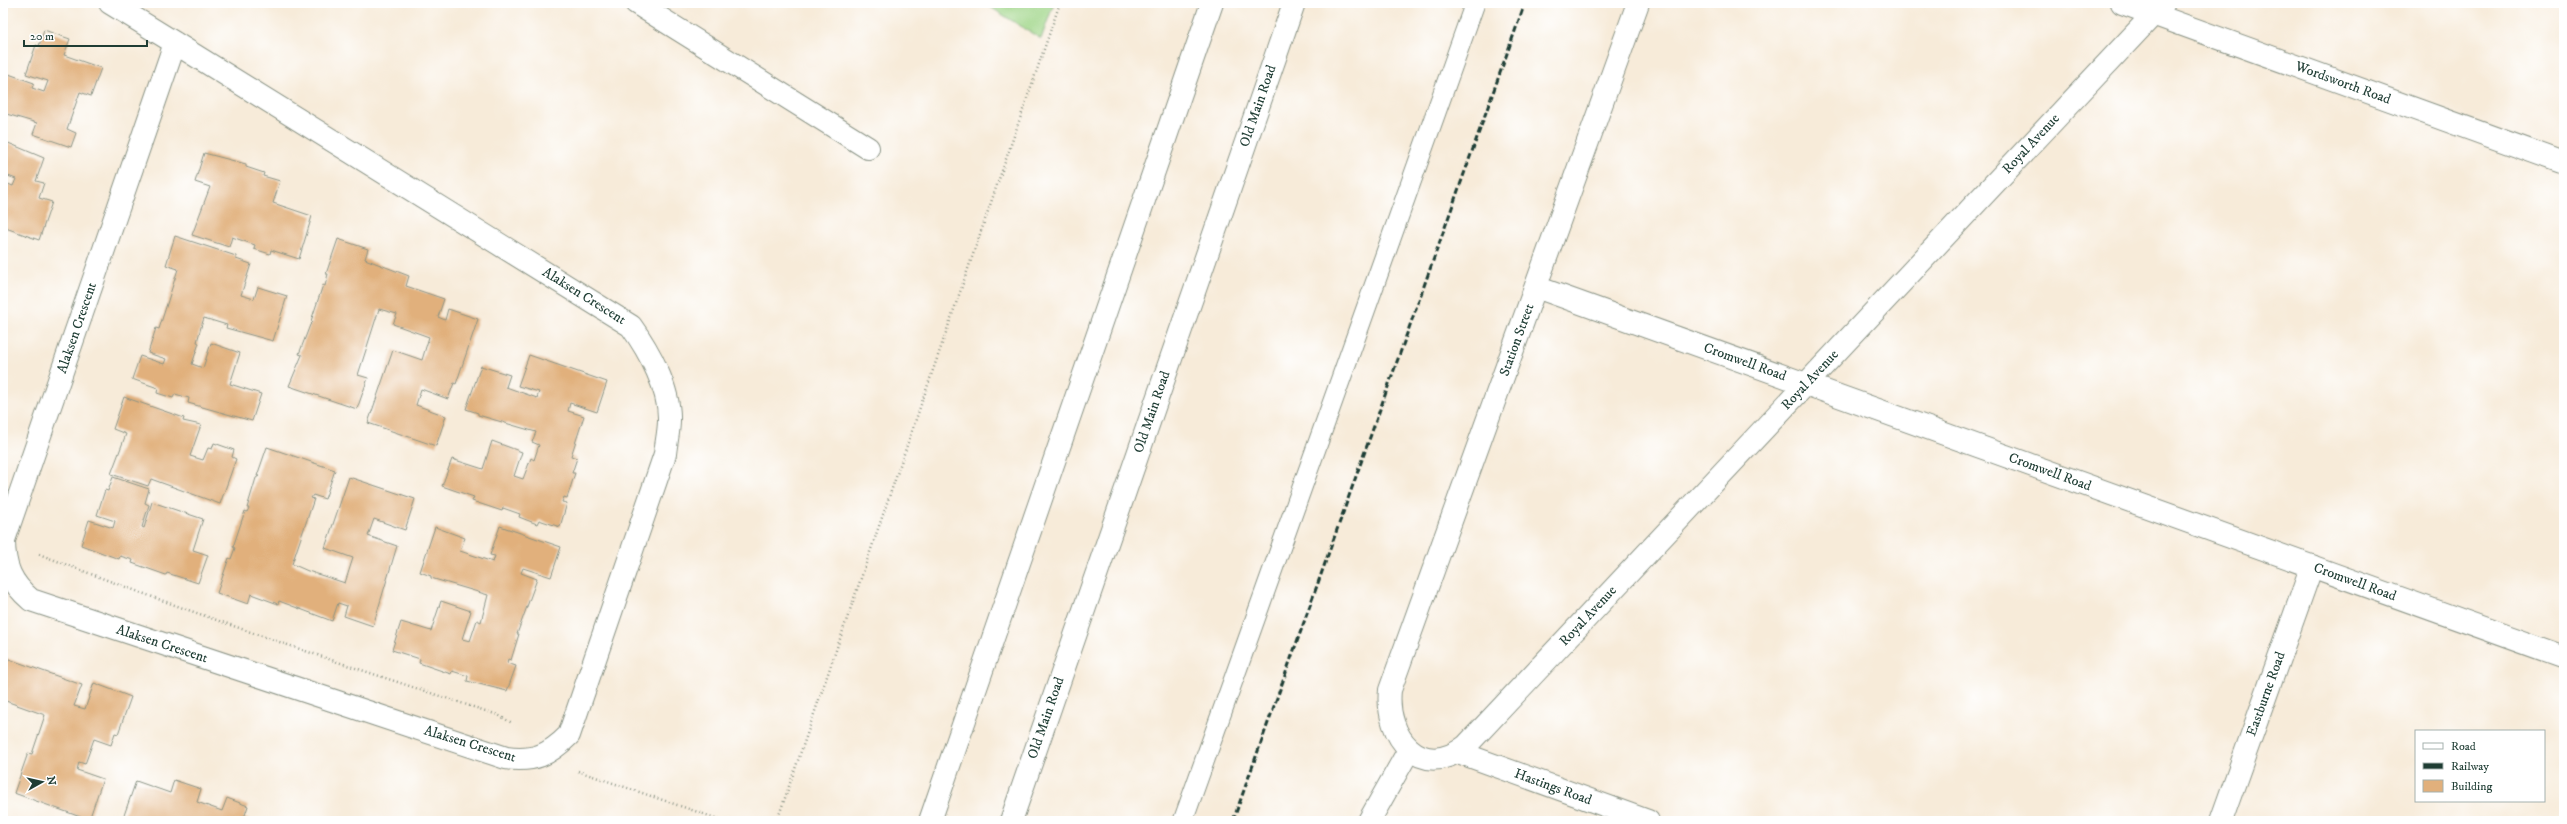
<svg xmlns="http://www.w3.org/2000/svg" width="2567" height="824" font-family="'IM FELL DW Pica',serif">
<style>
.green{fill:#9fd587;stroke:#5f895e}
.building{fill:#e1b07c}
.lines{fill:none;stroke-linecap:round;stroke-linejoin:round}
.lane-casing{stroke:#8b9486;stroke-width:21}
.street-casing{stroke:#8b9486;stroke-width:24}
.primary-casing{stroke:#8b9486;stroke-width:24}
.path{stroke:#8b9486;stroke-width:2.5;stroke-dasharray:1 3;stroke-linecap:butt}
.lane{stroke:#fff;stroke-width:19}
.street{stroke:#fff;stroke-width:22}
.primary{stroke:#fff;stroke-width:22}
.rail{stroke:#1f3d34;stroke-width:3;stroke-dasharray:6 3;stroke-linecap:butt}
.labels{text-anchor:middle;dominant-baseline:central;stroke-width:3;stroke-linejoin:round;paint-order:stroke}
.street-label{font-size:14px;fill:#1f3d34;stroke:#fff}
</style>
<rect width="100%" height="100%" fill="#fff"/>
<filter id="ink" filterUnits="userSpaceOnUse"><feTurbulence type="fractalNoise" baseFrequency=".025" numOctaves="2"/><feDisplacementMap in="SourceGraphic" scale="8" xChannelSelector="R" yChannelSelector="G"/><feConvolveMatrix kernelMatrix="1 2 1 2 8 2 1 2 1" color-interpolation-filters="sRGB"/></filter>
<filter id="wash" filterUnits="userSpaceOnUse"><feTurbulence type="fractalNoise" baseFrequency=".012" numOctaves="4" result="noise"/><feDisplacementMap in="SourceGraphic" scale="16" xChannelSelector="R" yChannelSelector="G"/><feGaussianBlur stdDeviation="0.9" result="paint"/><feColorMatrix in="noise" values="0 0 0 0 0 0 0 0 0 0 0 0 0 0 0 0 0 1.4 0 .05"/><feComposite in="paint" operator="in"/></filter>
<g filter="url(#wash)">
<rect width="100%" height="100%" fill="#f7ebd9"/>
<path class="green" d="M 984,3 L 1054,3 L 1041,39 Z"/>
<g id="blocks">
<g class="building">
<path d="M 44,30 L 70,39 L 64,55 L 101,68 L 91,96 L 80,92 L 67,129 L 76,133 L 71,147 L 33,134 L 37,123 L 3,113 L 3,72 L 34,83 L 32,88 L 44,92 L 48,81 L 26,74 L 36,45 L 39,46 Z"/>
<path d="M 6,142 L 44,158 L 36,181 L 44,183 L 39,198 L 52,202 L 39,240 L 3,227 L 3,182 L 13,186 L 16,179 L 3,174 L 3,150 Z"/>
<path d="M 204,153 L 246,164 L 246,167 L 264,173 L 263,176 L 280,181 L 273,203 L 312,216 L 299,259 L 271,250 L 270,254 L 254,249 L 255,245 L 232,237 L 229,247 L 192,235 L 210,187 L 195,182 Z"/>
<path d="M 175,236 L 236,256 L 236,259 L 251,264 L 241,295 L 254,299 L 258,287 L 287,296 L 273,341 L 226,328 L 227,325 L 204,318 L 201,327 L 197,342 L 199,343 L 192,364 L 203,368 L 211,343 L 240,353 L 230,384 L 261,394 L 252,421 L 188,403 L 189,398 L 175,394 L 173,398 L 157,393 L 158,388 L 132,379 L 140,356 L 164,364 L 166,359 L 148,353 L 156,328 L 159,329 L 178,269 L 166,265 Z"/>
<path d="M 338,239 L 368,249 L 365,259 L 409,276 L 406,286 L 444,299 L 438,317 L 445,320 L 448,309 L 478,319 L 456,384 L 454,383 L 448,399 L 421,389 L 416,405 L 446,416 L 436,446 L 368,423 L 393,350 L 422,360 L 429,337 L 393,324 L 397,314 L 379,309 L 358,375 L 368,378 L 357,409 L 289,386 L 302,355 L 299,354 L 310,325 L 313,322 L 311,321 L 323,285 L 325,286 L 328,274 L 326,274 Z"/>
<path d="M 529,355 L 607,382 L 597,412 L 570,403 L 568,411 L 584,416 L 571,456 L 577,458 L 572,473 L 575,473 L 567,498 L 564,497 L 562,502 L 567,503 L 560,527 L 539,520 L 537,524 L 519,517 L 520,514 L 503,508 L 502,511 L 472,501 L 474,497 L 442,486 L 452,459 L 483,469 L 492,441 L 522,452 L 514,476 L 523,479 L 531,458 L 534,460 L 539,445 L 532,442 L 536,432 L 478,415 L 478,413 L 466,409 L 481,366 L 510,375 L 506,387 L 537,398 L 539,392 L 518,386 Z"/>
<path d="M 124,397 L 184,418 L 183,421 L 201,425 L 190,456 L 203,460 L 208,448 L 212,449 L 214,443 L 234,450 L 232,457 L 236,459 L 220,504 L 151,479 L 148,486 L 111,474 L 126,434 L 113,429 Z"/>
<path d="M 267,447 L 335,470 L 325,499 L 313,495 L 311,498 L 314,499 L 292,564 L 308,571 L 345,583 L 353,558 L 325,548 L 349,477 L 415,499 L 405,530 L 374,519 L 368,536 L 397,546 L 373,626 L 344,616 L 347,606 L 338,603 L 332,621 L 279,601 L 278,604 L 251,594 L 248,604 L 217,593 L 229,558 L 231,559 L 235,548 L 233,547 L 245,511 L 247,512 L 249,508 L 247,508 L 256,478 L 259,476 L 257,476 Z"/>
<path d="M 113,477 L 149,489 L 145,503 L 149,505 L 142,527 L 144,528 L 152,502 L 203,519 L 193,550 L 208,555 L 198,583 L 167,573 L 166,575 L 132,563 L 133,560 L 120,556 L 119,559 L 81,545 L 89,520 L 113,528 L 115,521 L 97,515 L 105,490 L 108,491 Z"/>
<path d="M 500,526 L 561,547 L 551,577 L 523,568 L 521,573 L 537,579 L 517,634 L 519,634 L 511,660 L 508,659 L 507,663 L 516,666 L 507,691 L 467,681 L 468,676 L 452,671 L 451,674 L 419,663 L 420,659 L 392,650 L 401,622 L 431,631 L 441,601 L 471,611 L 462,639 L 470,641 L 477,620 L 481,622 L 488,595 L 431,578 L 431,576 L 420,572 L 435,527 L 465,538 L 460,551 L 493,562 L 495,556 L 490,555 Z"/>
<path d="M 6,658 L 82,685 L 74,706 L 85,709 L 94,683 L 131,697 L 118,734 L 115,733 L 111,745 L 94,739 L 85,764 L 79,762 L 77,770 L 103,779 L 89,820 L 14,793 L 28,753 L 32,754 L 45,715 L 3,700 L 3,668 Z"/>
<path d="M 174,780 L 201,789 L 197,802 L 222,811 L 227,798 L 248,806 L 244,818 L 251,821 L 122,821 L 136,781 L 170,793 Z"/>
</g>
</g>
</g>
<g filter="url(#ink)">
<use href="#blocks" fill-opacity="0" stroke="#8b9486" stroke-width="1"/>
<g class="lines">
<defs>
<path id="lane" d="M 1183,821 L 1475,3"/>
<g id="street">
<path d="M 110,3 L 175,43 L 631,326 C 649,351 670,389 669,420 C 669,432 666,443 665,454 L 569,735 C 549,755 534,762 506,758 L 31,600 C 11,583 4,567 4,540 L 175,43"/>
<path d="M 636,3 L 868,148"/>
<path d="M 1638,3 L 1390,690 C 1385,737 1421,781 1466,746 L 2164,3"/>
<path d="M 2122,3 L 2564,163"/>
<path d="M 1536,287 L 2564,657"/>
<path d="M 1458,752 L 1648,821"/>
<path d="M 1369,821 L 1409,750"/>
<path d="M 2221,821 L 2312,566"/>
</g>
<g id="primary">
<path d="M 930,821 L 1212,3"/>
<path d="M 1011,821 L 1294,3"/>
</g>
</defs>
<use href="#lane" class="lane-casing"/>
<use href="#street" class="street-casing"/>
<use href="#primary" class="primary-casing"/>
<g class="path">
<path d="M 39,554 C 190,613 344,665 498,715 L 512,723"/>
<path d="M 578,771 L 724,821"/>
<path d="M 3,819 L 9,821"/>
<path d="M 777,821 L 1060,3"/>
</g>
<use href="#lane" class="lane"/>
<use href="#street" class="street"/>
<use href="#primary" class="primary"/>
<path class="rail" d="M 1233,821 L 1525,3"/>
</g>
</g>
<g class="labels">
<g class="street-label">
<text transform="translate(2343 83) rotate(20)">Wordsworth Road</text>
<text transform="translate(1258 106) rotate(-71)">Old Main Road</text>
<text transform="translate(2031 144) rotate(-47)">Royal Avenue</text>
<text transform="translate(584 296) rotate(32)">Alaksen Crescent</text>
<text transform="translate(77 328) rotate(-71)">Alaksen Crescent</text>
<text transform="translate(1517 340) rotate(-70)">Station Street</text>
<text transform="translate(1745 362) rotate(20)">Cromwell Road</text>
<text transform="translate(1810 380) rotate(-47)">Royal Avenue</text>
<text transform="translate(1152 412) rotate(-71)">Old Main Road</text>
<text transform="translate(2050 472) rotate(20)">Cromwell Road</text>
<text transform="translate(2355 582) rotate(20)">Cromwell Road</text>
<text transform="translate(1588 616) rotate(-47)">Royal Avenue</text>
<text transform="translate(162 644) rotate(18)">Alaksen Crescent</text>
<text transform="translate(2266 694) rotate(-70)">Eastburne Road</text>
<text transform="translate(1046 718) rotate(-71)">Old Main Road</text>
<text transform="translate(470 744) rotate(17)">Alaksen Crescent</text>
<text transform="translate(1553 787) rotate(20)">Hastings Road</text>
</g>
</g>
<rect width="2567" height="824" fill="none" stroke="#fff" stroke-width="16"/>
<rect x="2415" y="730" width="130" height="72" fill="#ffffff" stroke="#a5b1ae"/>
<rect x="2423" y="743" width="20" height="6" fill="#ffffff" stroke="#a5b1ae"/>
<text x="2451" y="750" font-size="12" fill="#1f3d34">Road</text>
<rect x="2423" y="763" width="20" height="6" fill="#1f3d34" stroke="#a5b1ae"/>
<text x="2451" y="770" font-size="12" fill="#1f3d34">Railway</text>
<rect x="2423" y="780" width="20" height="12" fill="#e1b07c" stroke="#a5b1ae"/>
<text x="2451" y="790" font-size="12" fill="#1f3d34">Building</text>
<g transform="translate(42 782) rotate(82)" stroke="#ffffff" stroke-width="3" paint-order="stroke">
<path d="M0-3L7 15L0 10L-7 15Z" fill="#1f3d34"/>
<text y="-6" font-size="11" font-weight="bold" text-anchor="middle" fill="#1f3d34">N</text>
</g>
<path d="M24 40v6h123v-6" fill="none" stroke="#1f3d34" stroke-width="2"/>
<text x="30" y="40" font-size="12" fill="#1f3d34" stroke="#ffffff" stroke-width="3" paint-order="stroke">20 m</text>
</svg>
